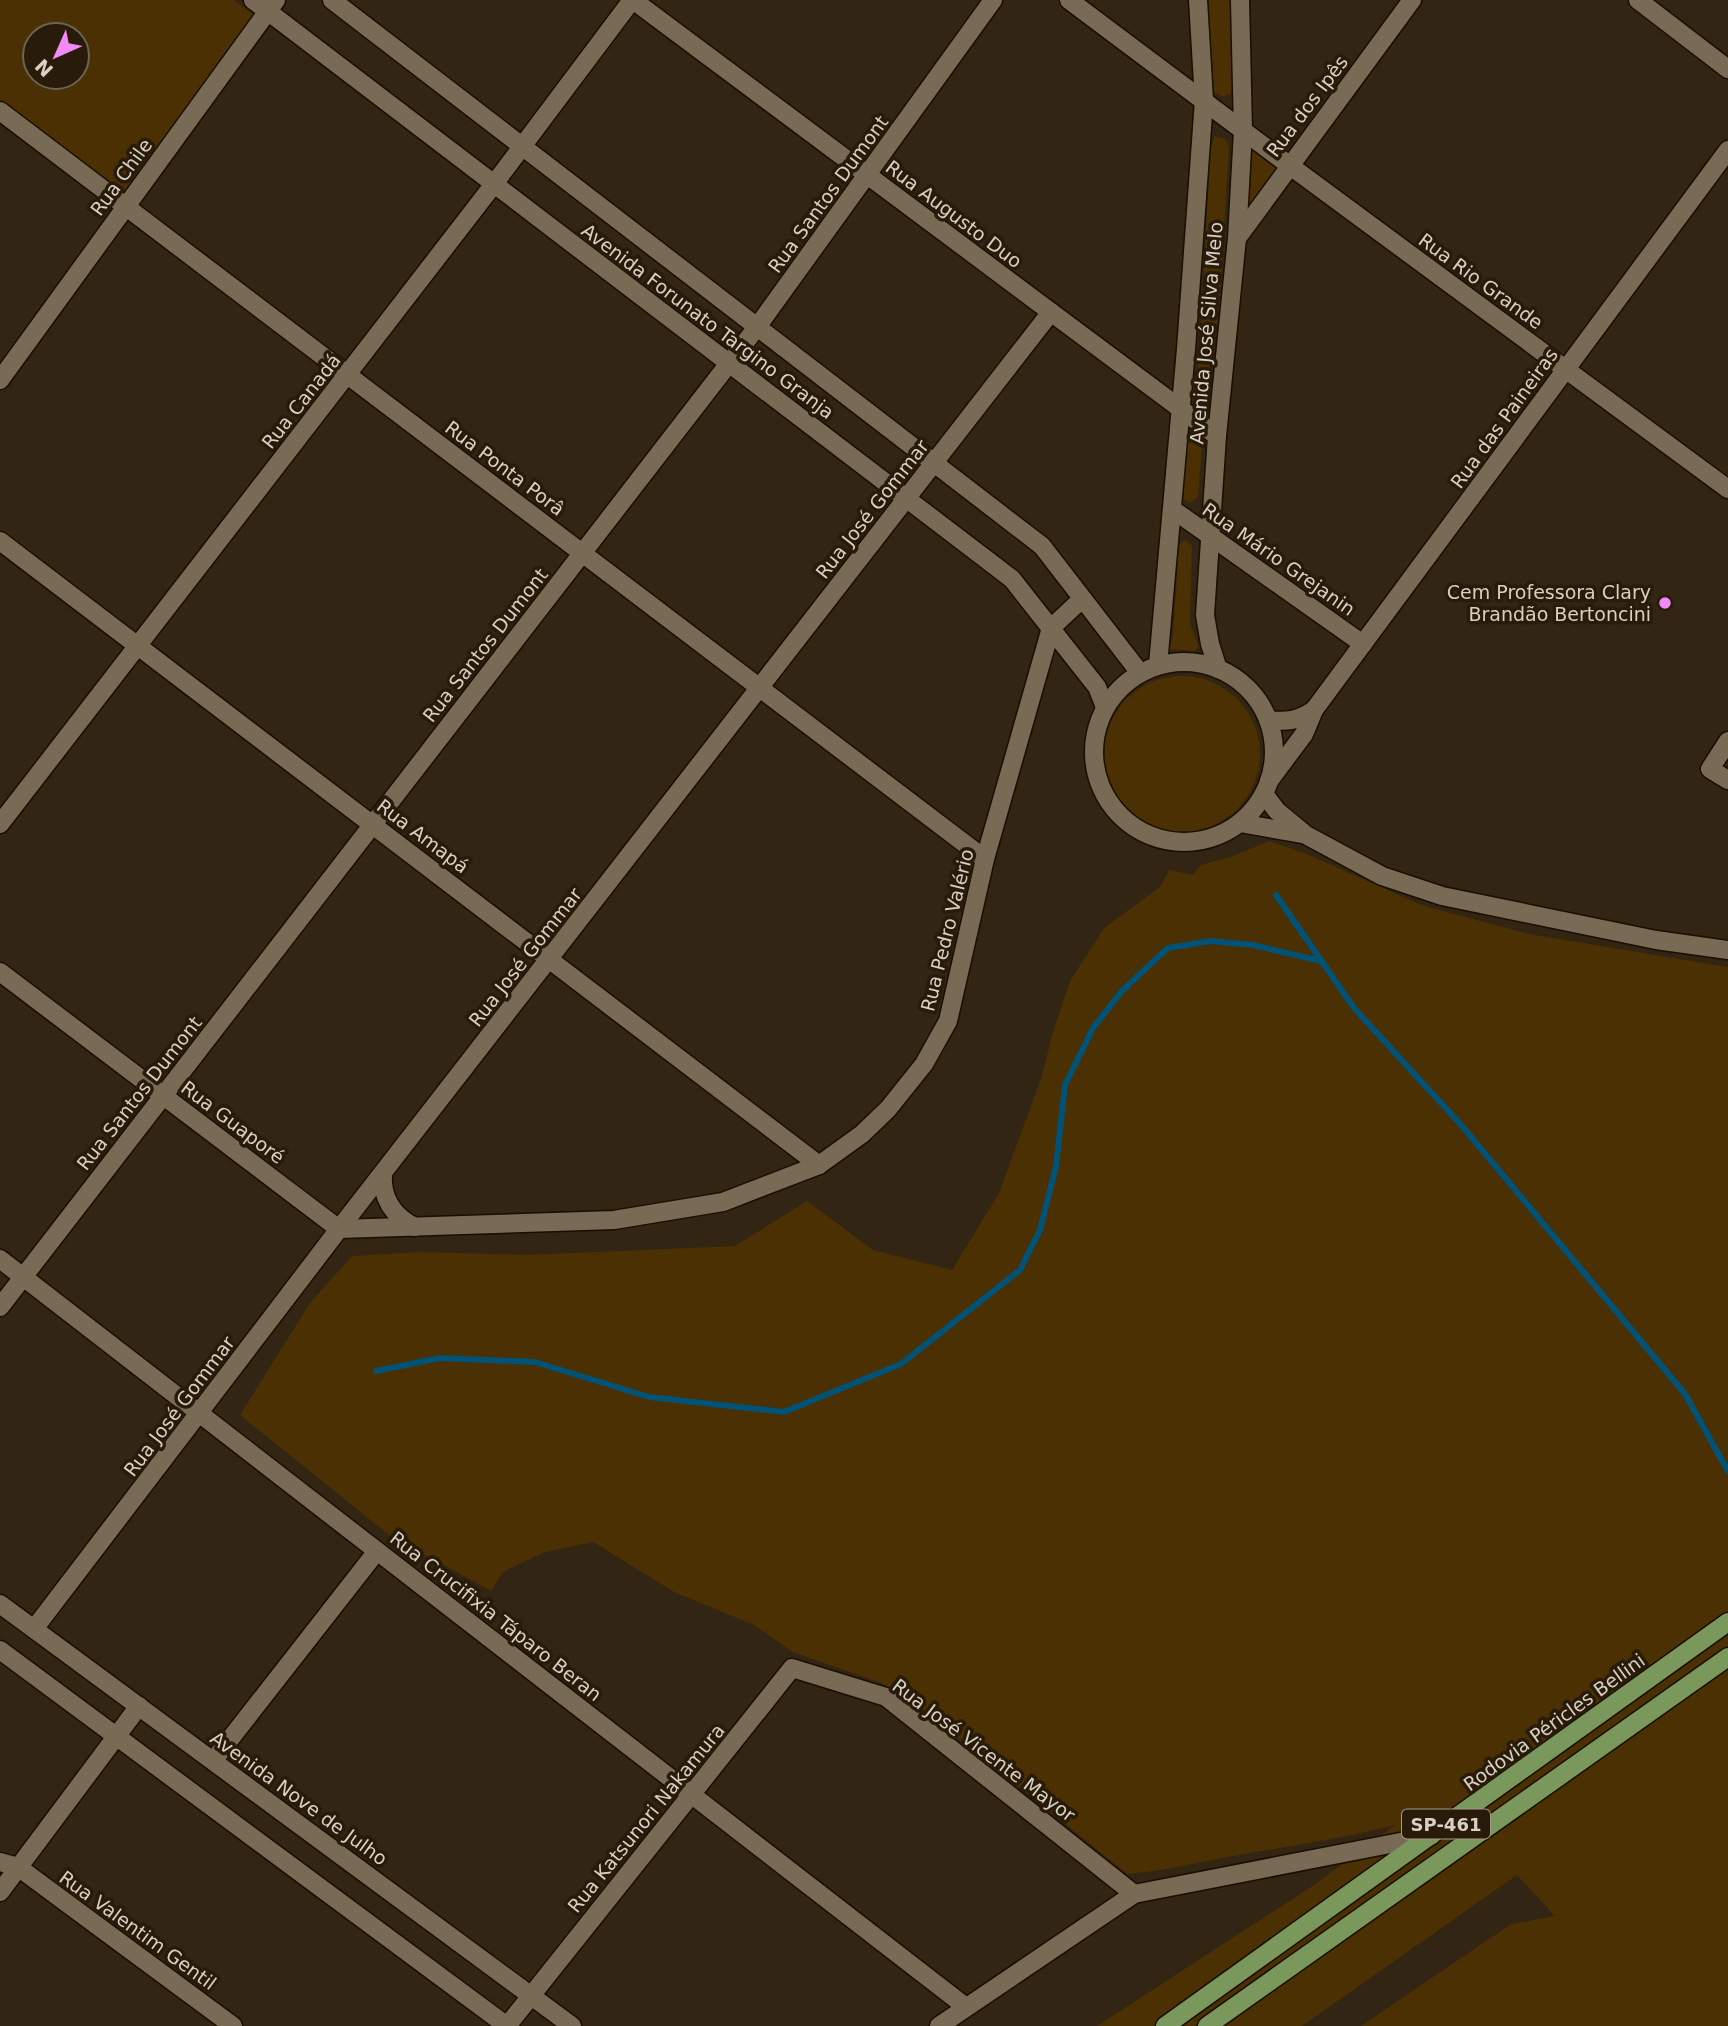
<svg xmlns="http://www.w3.org/2000/svg" width="1728" height="2026" font-family="'DejaVu Sans',sans-serif">
<style>
.green{fill:#4a3002;fill-rule:evenodd}
.lines{fill:none;stroke-linecap:round;stroke-linejoin:round}
.stream{stroke:#005376;stroke-width:6}
.minor-casing{stroke:#190e00;stroke-width:21}
.major-casing{stroke:#190e00;stroke-width:21}
.minor{stroke:#796a55;stroke-width:18}
.major{stroke:#7a985c;stroke-width:18}
.poi-dot{fill:#f18af4;stroke:#281b09;stroke-width:2.5}
.labels{text-anchor:middle;dominant-baseline:central;stroke-width:7;stroke-linejoin:round;paint-order:stroke}
.shield{fill:#281b09;stroke:#a39a8c;stroke-width:2}
.shield-label{font-size:18px;font-weight:bold;fill:#d8d0c4}
.street-label{font-size:19px;fill:#d8d0c4;stroke:#281b09}
.poi-label{font-size:19px;fill:#d8d0c4;stroke:#281b09;text-anchor:end}
</style>
<rect width="100%" height="100%" fill="#322513"/>
<g class="green">
<path d="M 0,0 L 234,0 L 254,15 L 123,193 L 0,102 ZM 35,35 L 77,35 L 77,77 L 35,77 Z"/>
<path d="M 1207,0 L 1230,0 L 1234,82 L 1231,93 L 1223,97 L 1214,92 Z"/>
<path d="M 1214,136 L 1225,139 L 1229,147 L 1220,295 L 1209,402 L 1202,407 L 1193,401 L 1200,354 L 1210,155 Z"/>
<path d="M 1248,140 L 1283,167 L 1243,223 Z"/>
<path d="M 1194,438 L 1202,446 L 1198,497 L 1190,503 L 1181,498 L 1188,441 Z"/>
<path d="M 1186,540 L 1192,546 L 1190,624 L 1198,644 L 1196,651 L 1169,649 L 1173,636 L 1179,544 Z"/>
<circle cx="1182" cy="754" r="78"/>
<path d="M 1269,841 L 1307,854 L 1421,905 L 1529,934 L 1728,967 L 1728,2026 L 1361,2026 L 1511,1924 L 1555,1916 L 1517,1875 L 1302,2026 L 1097,2026 L 1314,1885 L 1395,1825 C 1345,1838 1296,1845 1245,1854 C 1206,1860 1167,1871 1127,1874 L 928,1712 L 881,1683 L 793,1652 L 754,1625 L 674,1592 L 593,1542 L 545,1552 L 503,1572 L 491,1591 L 389,1535 L 240,1415 L 310,1303 L 352,1256 L 420,1252 L 526,1255 L 735,1246 L 807,1201 L 873,1250 L 952,1270 L 999,1193 L 1042,1076 L 1052,1035 L 1070,981 L 1104,928 L 1160,887 L 1169,870 L 1193,875 L 1201,865 L 1233,856 Z"/>
</g>
<g class="lines">
<g class="stream">
<path d="M 1276,895 L 1354,1008 L 1462,1126 L 1685,1394 L 1728,1471"/>
<path d="M 376,1371 L 440,1358 L 535,1362 L 649,1397 L 784,1412 L 901,1364 L 1020,1270 L 1040,1230 L 1056,1166 L 1065,1085 L 1093,1028 L 1121,992 L 1143,971 L 1168,948 L 1211,941 L 1253,945 L 1321,961"/>
</g>
<defs>
<g id="minor">
<path d="M 253,0 L 1012,579 L 1097,687 L 1105,707"/>
<path d="M 332,0 L 1042,546 L 1140,673"/>
<path d="M 633,0 L 1217,436"/>
<path d="M 1069,0 L 1289,165 L 1728,489"/>
<path d="M 1638,0 L 1728,69"/>
<path d="M 0,111 L 985,859"/>
<path d="M 1238,237 L 1412,0"/>
<path d="M 0,380 L 276,0"/>
<path d="M 1172,509 L 1363,644"/>
<path d="M 0,541 L 819,1165"/>
<circle cx="1184" cy="752" r="90"/>
<path d="M 1158,665 L 1186,349 L 1204,100 L 1198,0"/>
<path d="M 1218,669 L 1210,644 L 1205,615 L 1217,436 L 1237,238 L 1243,131 L 1240,0"/>
<path d="M 1268,720 C 1287,722 1298,721 1314,710"/>
<path d="M 1728,741 L 1710,769 L 1728,780"/>
<path d="M 1269,781 L 1304,734 L 1314,710 L 1728,150"/>
<path d="M 1264,794 L 1277,811 L 1306,835 L 1382,876 L 1442,896 L 1656,940 L 1728,950"/>
<path d="M 1240,823 L 1302,834"/>
<path d="M 0,824 L 494,184 L 632,0"/>
<path d="M 0,972 L 339,1229 L 614,1220 L 723,1202 L 819,1165 L 862,1134 L 888,1109 L 924,1064 L 948,1021 L 985,859 L 1051,628 L 1082,599"/>
<path d="M 383,1173 C 381,1198 393,1216 415,1227"/>
<path d="M 0,1259 L 966,2007"/>
<path d="M 0,1307 L 757,327 L 993,0"/>
<path d="M 0,1604 L 572,2026"/>
<path d="M 34,1629 L 339,1229 L 1051,312"/>
<path d="M 0,1650 L 507,2026"/>
<path d="M 213,1761 L 377,1551"/>
<path d="M 0,1862 L 18,1867 L 233,2026"/>
<path d="M 0,1892 L 139,1706"/>
<path d="M 507,2026 L 792,1668 L 886,1697 L 1134,1894"/>
<path d="M 939,2026 L 1134,1894 L 1431,1836"/>
</g>
<g id="major">
<path d="M 1165,2026 L 1728,1622"/>
<path d="M 1207,2026 L 1728,1657"/>
</g>
</defs>
<use href="#minor" class="minor-casing"/>
<use href="#major" class="major-casing"/>
<use href="#minor" class="minor"/>
<use href="#major" class="major"/>
</g>
<circle class="poi-dot" cx="1665" cy="603" r="7"/>
<g class="labels">
<rect class="shield" x="1402" y="1809.5" width="88" height="29" rx="5"/>
<g class="shield-label">
<text x="1446" y="1824">SP-461</text>
</g>
<g class="street-label">
<text transform="translate(1307 106) rotate(-53)">Rua dos Ipês</text>
<text transform="translate(121 177) rotate(-54)">Rua Chile</text>
<text transform="translate(828 194) rotate(-54)">Rua Santos Dumont</text>
<text transform="translate(954 214) rotate(37)">Rua Augusto Duo</text>
<text transform="translate(1481 281) rotate(36)">Rua Rio Grande</text>
<text transform="translate(708 321) rotate(37)">Avenida Forunato Targino Granja</text>
<text transform="translate(1206 333) rotate(-85)">Avenida José Silva Melo</text>
<text transform="translate(301 401) rotate(-52)">Rua Canadá</text>
<text transform="translate(1504 418) rotate(-54)">Rua das Paineiras</text>
<text transform="translate(505 468) rotate(37)">Rua Ponta Porâ</text>
<text transform="translate(872 509) rotate(-52)">Rua José Gommar</text>
<text transform="translate(1279 559) rotate(35)">Rua Mário Grejanin</text>
<text transform="translate(485 645) rotate(-52)">Rua Santos Dumont</text>
<text transform="translate(423 836) rotate(37)">Rua Amapá</text>
<text transform="translate(947 930) rotate(-76)">Rua Pedro Valério</text>
<text transform="translate(525 957) rotate(-52)">Rua José Gommar</text>
<text transform="translate(139 1093) rotate(-52)">Rua Santos Dumont</text>
<text transform="translate(233 1122) rotate(37)">Rua Guaporé</text>
<text transform="translate(179 1406) rotate(-53)">Rua José Gommar</text>
<text transform="translate(496 1616) rotate(38)">Rua Crucifixia Táparo Beran</text>
<text transform="translate(1554 1722) rotate(-36)">Rodovia Péricles Bellini</text>
<text transform="translate(984 1750) rotate(37)">Rua José Vicente Mayor</text>
<text transform="translate(299 1798) rotate(36)">Avenida Nove de Julho</text>
<text transform="translate(646 1818) rotate(-51)">Rua Katsunori Nakamura</text>
<text transform="translate(138 1930) rotate(36)">Rua Valentim Gentil</text>
</g>
<g class="poi-label">
<text x="1651" y="592">Cem Professora Clary<tspan x="1651" dy="22">Brandão Bertoncini</tspan></text>
</g>
</g>
<g transform="translate(56 56) rotate(225)"><circle r="33" fill="#281b09" stroke="#6e6354" stroke-width="2"/>
<path d="M0-5L12 26L0 18L-12 26Z" fill="#f18af4"/>
<text y="-10" font-size="19" font-weight="bold" text-anchor="middle" fill="#d8d0c4">N</text>
</g>
</svg>
